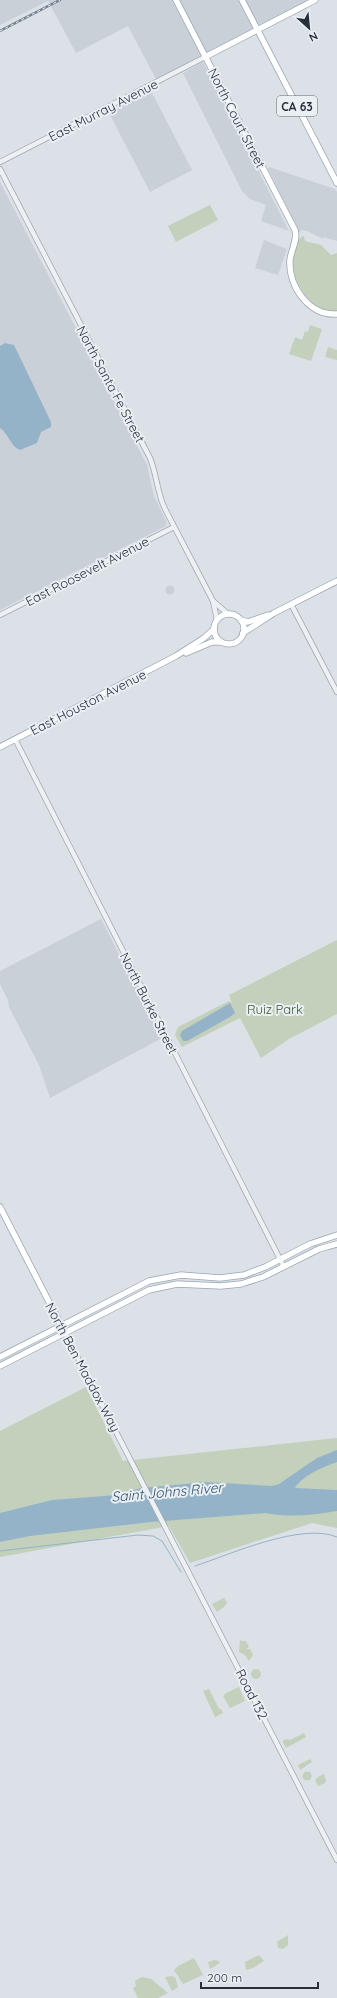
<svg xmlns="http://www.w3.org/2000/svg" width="337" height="1998" font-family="Quicksand,sans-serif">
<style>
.built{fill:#c9d0d8}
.green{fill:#c3d0bc}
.water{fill:#95b3c8}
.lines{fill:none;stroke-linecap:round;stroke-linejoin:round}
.stream{stroke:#95b3c8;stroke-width:1}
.minor-casing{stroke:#a1a8b0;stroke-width:6}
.major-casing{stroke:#9aa6b2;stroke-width:7}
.minor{stroke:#eef1f4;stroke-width:4.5}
.major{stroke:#fff;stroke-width:5.5}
.rail-casing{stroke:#748290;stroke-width:2.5}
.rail{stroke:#eaeff4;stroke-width:1;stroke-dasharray:3;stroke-linecap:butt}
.labels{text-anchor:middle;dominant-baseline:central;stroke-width:4;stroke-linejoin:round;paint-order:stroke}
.shield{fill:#eaeff4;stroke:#606973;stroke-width:1}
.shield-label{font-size:12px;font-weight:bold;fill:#25303c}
.street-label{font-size:13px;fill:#25303c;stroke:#eaeff4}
.park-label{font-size:13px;fill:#3d5832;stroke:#eaeff4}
.water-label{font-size:14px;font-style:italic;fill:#2f5370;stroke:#eaeff4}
</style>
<rect width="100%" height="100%" fill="#dbe1e6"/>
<g class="built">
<path d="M 0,0 L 307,0 L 156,79 L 128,26 L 76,53 L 48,1 L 0,25 Z"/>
<path d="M 203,62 L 289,231 L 261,221 L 266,205 L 250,199 L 242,191 L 183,73 Z"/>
<path d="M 151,91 L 192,170 L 150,192 L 109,113 Z"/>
<path d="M 269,167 L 335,189 L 337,192 L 337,241 L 323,237 L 323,239 L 307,231 L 301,230 L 300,233 L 268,169 Z"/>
<path d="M 0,182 L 147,465 L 154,496 L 167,523 L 166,526 L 0,610 Z"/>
<path d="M 264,240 L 287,249 L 278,275 L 255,268 Z"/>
<circle cx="170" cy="590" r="4.5"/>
<path d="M 101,919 L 162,1038 L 50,1098 L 39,1065 L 9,1007 L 8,1000 L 0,984 L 0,971 Z"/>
</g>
<g class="green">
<path d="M 210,205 L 218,220 L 176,242 L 168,226 Z"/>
<path d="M 304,236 L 305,241 L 321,245 L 331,255 L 337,253 L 337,312 C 332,311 326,312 322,309 C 298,297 282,260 301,237 Z"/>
<path d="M 310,325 L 322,329 L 311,361 L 289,354 L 295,337 L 302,340 L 305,331 L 308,332 Z"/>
<path d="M 328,347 L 337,350 L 337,360 L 325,357 Z"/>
<path d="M 337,940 L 337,1014 L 289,1039 L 261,1058 L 240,1018 L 182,1047 L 175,1035 L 178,1027 L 229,1001 L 232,1003 L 229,995 Z"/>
<path d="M 86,1387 L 123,1461 L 337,1438 L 337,1528 L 312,1523 L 190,1563 L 169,1526 L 0,1557 L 0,1431 Z"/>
<path d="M 224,1598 L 227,1603 L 224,1607 L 217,1612 L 212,1604 Z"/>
<path d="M 240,1639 L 241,1641 L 246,1641 L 249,1647 L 246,1649 L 250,1649 L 253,1655 L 249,1661 L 245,1655 L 239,1652 Z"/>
<circle cx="256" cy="1674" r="5"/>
<path d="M 239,1687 L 245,1701 L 230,1708 L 223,1696 L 226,1693 Z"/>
<path d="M 209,1689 L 219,1709 L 221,1709 L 223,1713 L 215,1717 L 203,1691 Z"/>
<path d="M 304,1733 L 306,1737 L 286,1748 L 282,1741 L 287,1739 L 290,1740 Z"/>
<path d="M 310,1759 L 312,1762 L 300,1770 L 298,1765 Z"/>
<circle cx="307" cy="1776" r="4.5"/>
<path d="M 324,1774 L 326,1781 L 325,1783 L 318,1786 L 315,1780 L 318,1777 Z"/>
<path d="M 288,1935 L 288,1945 L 283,1949 L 278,1948 L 277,1942 Z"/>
<path d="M 259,1955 L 264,1961 L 253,1968 L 246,1970 L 245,1962 Z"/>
<path d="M 194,1958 L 203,1975 L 183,1984 L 174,1970 L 178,1966 Z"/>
<path d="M 214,1960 L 219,1961 L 220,1963 L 210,1969 L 208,1962 Z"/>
<path d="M 171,1976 L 175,1977 L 178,1987 L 172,1991 L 165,1977 Z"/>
<path d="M 142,1977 L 151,1979 L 168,1993 L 158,1998 L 138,1998 L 133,1988 L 136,1986 L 135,1981 Z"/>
</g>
<g class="water">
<path d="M 5,343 L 14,345 L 51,422 L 51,427 L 41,432 L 37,443 L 20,450 C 10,446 9,434 0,428 L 0,346 Z"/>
<path d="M 230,1003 L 235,1013 L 230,1017 L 187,1041 L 183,1041 L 180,1035 L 182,1031 Z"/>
<path d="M 337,1450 L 337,1462 C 323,1467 303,1475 295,1488 L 337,1490 L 337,1511 C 314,1515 289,1518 266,1513 L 151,1522 L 30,1536 L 0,1542 L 0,1513 L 52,1500 L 117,1495 L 141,1488 L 207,1482 L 272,1486 L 279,1484 L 317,1458 Z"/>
</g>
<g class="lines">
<g class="stream">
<path d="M 0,1551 L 138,1535 L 153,1536 L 162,1541 L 181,1572"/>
<path d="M 195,1566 C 231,1554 302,1522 337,1537"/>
</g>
<defs>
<g id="minor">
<path d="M 0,162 L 205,57"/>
<path d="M 0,169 L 150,458 C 157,475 157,493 165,509 L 213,601 L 228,614"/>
<path d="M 213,601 L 217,620"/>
<path d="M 291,604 L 337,692"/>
<path d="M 0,615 L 174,527"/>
<path d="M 15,739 L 284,1267"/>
<path d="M 65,1333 L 337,1860"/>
</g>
<g id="major">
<path d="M 176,0 L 295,230 C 298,240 291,250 290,260 C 288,286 309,316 337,314"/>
<path d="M 242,0 L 337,183"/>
<path d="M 205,57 L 315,0"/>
<circle cx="229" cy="629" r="15"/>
<path d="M 241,620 L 248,622 L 268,615"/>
<path d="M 243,633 L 274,613 L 337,581"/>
<path d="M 186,653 L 212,642 L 221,642"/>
<path d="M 0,747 L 176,656 L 204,638 L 214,629"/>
<path d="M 0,1207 L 63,1329"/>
<path d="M 0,1357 L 149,1281 L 181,1275 L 220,1278 L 244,1275 L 265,1267 L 310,1244 L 337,1235"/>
<path d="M 0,1366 L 149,1290 L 177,1284 L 221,1286 L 241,1284 L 263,1277 L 319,1249 L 337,1244"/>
</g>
</defs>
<use href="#minor" class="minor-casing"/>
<use href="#major" class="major-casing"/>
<use href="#minor" class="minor"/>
<use href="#major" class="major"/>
<defs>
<path id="rail" d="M 0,31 L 60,0"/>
</defs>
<use href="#rail" class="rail-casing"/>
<use href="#rail" class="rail"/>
</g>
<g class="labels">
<rect class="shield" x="277" y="96" width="40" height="20" rx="3"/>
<g class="shield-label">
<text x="297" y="106">CA 63</text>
</g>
<g class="street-label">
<text transform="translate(103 110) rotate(-27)">East Murray Avenue</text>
<text transform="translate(237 118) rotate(63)">North Court Street</text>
<text transform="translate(111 384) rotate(62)">North Santa Fe Street</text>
<text transform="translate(87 571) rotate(-27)">East Roosevelt Avenue</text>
<text transform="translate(88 702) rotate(-27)">East Houston Avenue</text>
<text transform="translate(149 1003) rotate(63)">North Burke Street</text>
<text transform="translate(83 1367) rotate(62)">North Ben Maddox Way</text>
<text transform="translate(252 1694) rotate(63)">Road 132</text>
</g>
<g class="park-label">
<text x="275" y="1009">Ruiz Park</text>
</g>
<g class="water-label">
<text transform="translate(167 1492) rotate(-5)">Saint Johns River</text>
</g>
</g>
<g transform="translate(309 28) rotate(153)" stroke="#eaeff4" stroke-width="3" paint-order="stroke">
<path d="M0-3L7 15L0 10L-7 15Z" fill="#25303c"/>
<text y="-6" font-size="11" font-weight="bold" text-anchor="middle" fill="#25303c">N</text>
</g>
<path d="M201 1982v6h117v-6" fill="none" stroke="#25303c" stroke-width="2"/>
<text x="207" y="1982" font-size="12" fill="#25303c" stroke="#eaeff4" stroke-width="3" paint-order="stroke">200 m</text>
</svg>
